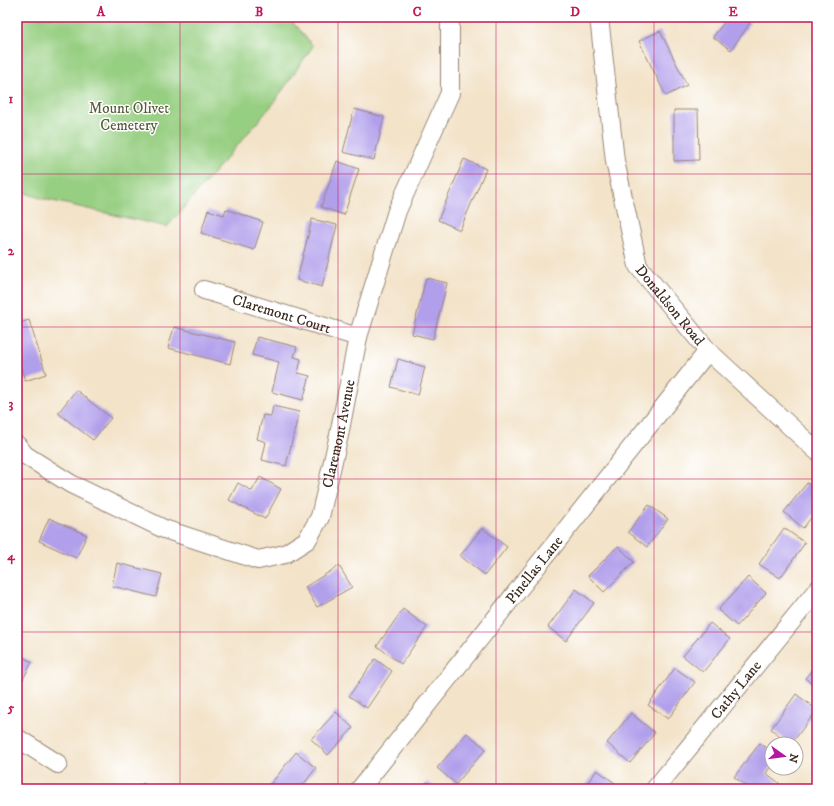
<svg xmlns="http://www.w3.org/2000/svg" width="834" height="806" font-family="'IM FELL DW Pica',serif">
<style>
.green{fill:#97cf82;stroke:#697c50}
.building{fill:#b19feb}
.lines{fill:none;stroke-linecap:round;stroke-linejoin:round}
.minor-casing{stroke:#978674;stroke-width:20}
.minor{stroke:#fff;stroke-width:18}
.grid{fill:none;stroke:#c2185b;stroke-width:1;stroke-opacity:0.55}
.labels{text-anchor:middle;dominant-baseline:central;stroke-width:3;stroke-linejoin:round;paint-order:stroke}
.park-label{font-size:15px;fill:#575c3c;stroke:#fff}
.street-label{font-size:15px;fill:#3b2a1e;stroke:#fff}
.neatline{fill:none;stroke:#c2185b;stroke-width:1.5}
.grid-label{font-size:13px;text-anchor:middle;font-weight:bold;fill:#c2185b}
</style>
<rect width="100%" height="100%" fill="#fff"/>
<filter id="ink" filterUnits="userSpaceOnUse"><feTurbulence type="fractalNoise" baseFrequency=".025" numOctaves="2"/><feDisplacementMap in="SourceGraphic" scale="8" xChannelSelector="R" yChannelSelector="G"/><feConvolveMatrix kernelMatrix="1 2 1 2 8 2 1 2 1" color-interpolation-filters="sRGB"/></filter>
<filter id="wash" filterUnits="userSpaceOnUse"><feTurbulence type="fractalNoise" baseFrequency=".012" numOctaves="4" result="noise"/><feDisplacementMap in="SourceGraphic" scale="16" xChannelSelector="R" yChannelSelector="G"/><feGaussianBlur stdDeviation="0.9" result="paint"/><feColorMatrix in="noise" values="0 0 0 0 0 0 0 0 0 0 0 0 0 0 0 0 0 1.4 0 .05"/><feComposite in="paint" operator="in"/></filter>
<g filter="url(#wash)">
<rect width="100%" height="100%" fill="#f3e3c9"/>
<path class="green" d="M 17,17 L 288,17 L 313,46 L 273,104 L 167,227 L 40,198 L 17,190 Z"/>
<g id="blocks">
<g class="building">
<path d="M 728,17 L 742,17 L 750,23 L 731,50 L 713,37 Z"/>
<path d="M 660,31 L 687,85 L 666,96 L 639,41 Z"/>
<path d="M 354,109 L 384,117 L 374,160 L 343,152 Z"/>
<path d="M 674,110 L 698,110 L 699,160 L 674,161 Z"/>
<path d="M 464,159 L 486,169 L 460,230 L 438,220 Z"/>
<path d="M 337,161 L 359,169 L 344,215 L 321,207 Z"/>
<path d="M 226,209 L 263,222 L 254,250 L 201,233 L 208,210 L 224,215 Z"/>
<path d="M 312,219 L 337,225 L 322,287 L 297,280 Z"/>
<path d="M 426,278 L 447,283 L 433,339 L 412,334 Z"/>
<path d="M 29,320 L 46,374 L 25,381 L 17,354 L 17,324 Z"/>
<path d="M 174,327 L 235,342 L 230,364 L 168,348 Z"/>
<path d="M 257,337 L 297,347 L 294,357 L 301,359 L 298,373 L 310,376 L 303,400 L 272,392 L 279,362 L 252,355 Z"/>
<path d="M 398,359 L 425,367 L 418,395 L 391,387 Z"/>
<path d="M 76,390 L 111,418 L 93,440 L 58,413 Z"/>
<path d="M 273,406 L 299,412 L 286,466 L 262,460 L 266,442 L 257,439 L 263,415 L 271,416 Z"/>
<path d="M 260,477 L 281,489 L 265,519 L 229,500 L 238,483 L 252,491 Z"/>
<path d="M 807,483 L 817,491 L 817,510 L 803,528 L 784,512 Z"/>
<path d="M 649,505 L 668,519 L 647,547 L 628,532 Z"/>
<path d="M 49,518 L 87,535 L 76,558 L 39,541 Z"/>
<path d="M 482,528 L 507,547 L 485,575 L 460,556 Z"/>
<path d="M 784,528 L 805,543 L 780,578 L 759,564 Z"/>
<path d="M 618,546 L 634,562 L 604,592 L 588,576 Z"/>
<path d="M 117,563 L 162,574 L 156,597 L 112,586 Z"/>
<path d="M 339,566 L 352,587 L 317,607 L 305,587 Z"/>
<path d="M 748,577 L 766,593 L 737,626 L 718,610 Z"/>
<path d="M 576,589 L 594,603 L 566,641 L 548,627 Z"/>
<path d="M 403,609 L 427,627 L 401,664 L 377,646 Z"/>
<path d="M 710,623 L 730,639 L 703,672 L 683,656 Z"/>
<path d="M 17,654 L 32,662 L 22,681 L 17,678 Z"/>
<path d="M 375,659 L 392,671 L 367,708 L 349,696 Z"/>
<path d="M 817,664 L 817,688 L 805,678 Z"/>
<path d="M 675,668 L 695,682 L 668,719 L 648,705 Z"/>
<path d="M 796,694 L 817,710 L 791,744 L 771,729 Z"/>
<path d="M 336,712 L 353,728 L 328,755 L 311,739 Z"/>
<path d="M 631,713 L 655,733 L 630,763 L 607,743 Z"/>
<path d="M 467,733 L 486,749 L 456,784 L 437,768 Z"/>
<path d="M 760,743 L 772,752 L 772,765 L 766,773 L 779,783 L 775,789 L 751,789 L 734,777 Z"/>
<path d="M 296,752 L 316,768 L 300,789 L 272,789 L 269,786 Z"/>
<path d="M 597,770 L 615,783 L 611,789 L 583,789 Z"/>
<path d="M 427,782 L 437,789 L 422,789 Z"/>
<path d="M 143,783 L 151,789 L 138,789 Z"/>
</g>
</g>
</g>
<g filter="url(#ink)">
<use href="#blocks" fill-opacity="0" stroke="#978674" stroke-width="1"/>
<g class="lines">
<defs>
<g id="minor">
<path id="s1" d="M 599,17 L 615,161 L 638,266 L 708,351 L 817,451"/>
<path id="s2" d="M 204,290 L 358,337"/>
<path id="s3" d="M 17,445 L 25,455 L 71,484 L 164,529 L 258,560 L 285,554 L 307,540 L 320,517 L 339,435 L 358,337 L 397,211 L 450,93 L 450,17"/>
<path d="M 17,738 L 58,764"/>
<path id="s4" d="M 360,789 L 708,351"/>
<path id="s5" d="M 655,789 L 817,590"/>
</g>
</defs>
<use href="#minor" class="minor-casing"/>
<use href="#minor" class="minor"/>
</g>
</g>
<path class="grid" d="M 180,17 L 180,789M 338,17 L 338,789M 496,17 L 496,789M 654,17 L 654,789M 17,174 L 817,174M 17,327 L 817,327M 17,479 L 817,479M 17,632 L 817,632"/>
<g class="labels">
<g class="park-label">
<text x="129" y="108">Mount Olivet<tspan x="129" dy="17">Cemetery</tspan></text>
</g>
<g class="street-label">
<text stroke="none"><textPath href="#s1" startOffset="303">Donaldson Road</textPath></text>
<text stroke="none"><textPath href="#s2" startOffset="81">Claremont Court</textPath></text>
<text stroke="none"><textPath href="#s3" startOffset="435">Claremont Avenue</textPath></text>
<text stroke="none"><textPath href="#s4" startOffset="280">Pinellas Lane</textPath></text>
<text stroke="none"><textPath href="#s5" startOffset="128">Cathy Lane</textPath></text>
</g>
</g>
<rect width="834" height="806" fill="none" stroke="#fff" stroke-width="44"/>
<g transform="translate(784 756) rotate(104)"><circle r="19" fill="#ffffff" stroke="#b1aaa5"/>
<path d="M0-3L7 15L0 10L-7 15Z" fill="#b5179e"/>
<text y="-6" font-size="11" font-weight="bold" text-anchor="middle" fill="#3b2a1e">N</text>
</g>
<rect x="22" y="22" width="790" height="762" class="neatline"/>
<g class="grid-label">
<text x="101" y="16">A</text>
<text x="259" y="16">B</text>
<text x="417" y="16">C</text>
<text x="575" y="16">D</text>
<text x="733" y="16">E</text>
<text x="11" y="103">1</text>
<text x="11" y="255">2</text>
<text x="11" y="408">3</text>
<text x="11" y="560">4</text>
<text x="11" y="712">5</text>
</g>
</svg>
